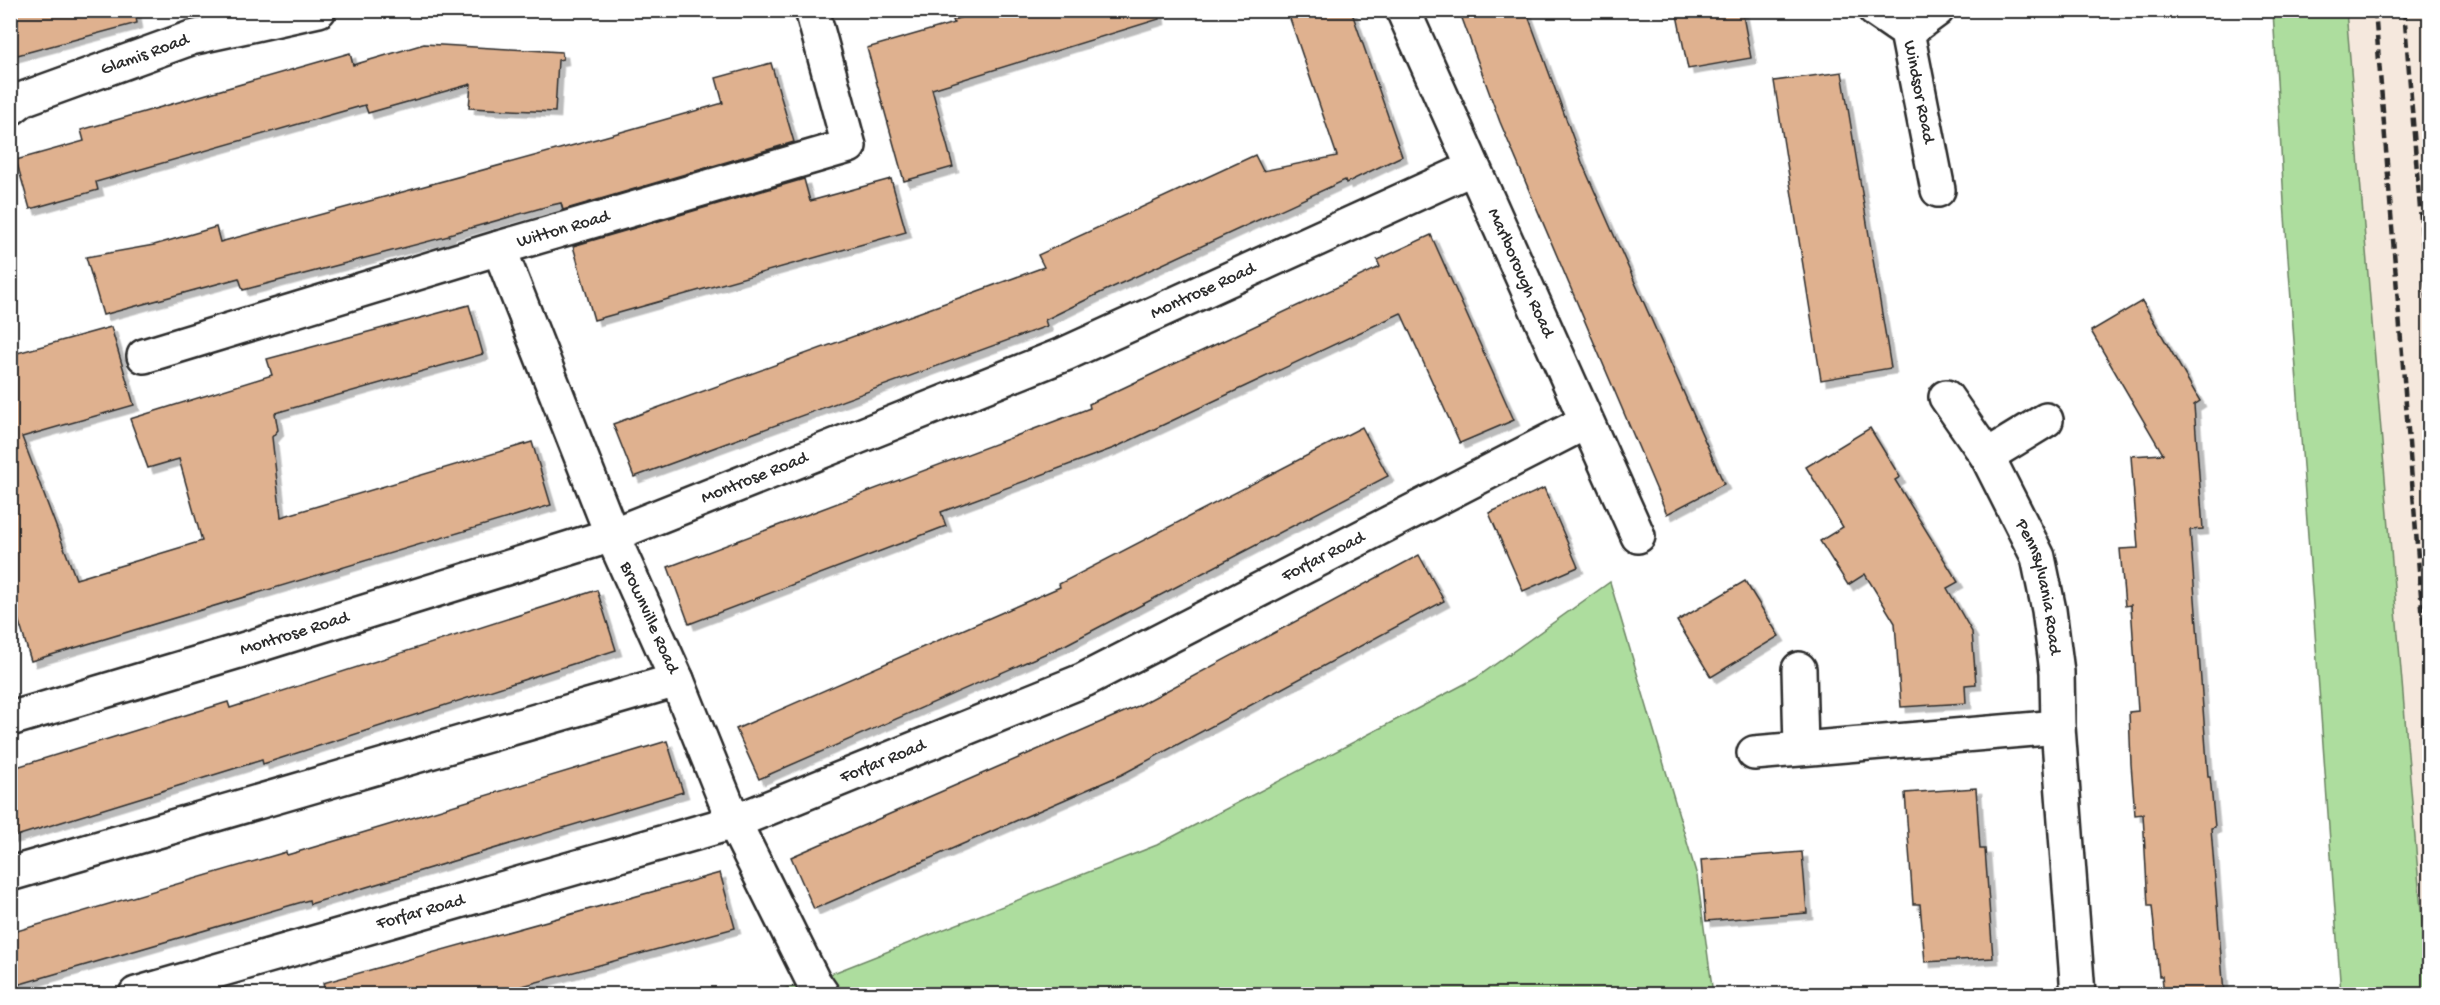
<svg xmlns="http://www.w3.org/2000/svg" width="2440" height="1005" font-family="'Gochi Hand',sans-serif">
<style>
.built{fill:#f5e8dd}
.green{fill:#addd9e;stroke:#6c8464;stroke-width:1.5}
.building{fill:#dfb18f;stroke:#2b2b2b;stroke-width:1.5;filter:url(#shadow)}
.lines{fill:none;stroke-linecap:round;stroke-linejoin:round}
.minor-casing{stroke:#2b2b2b;stroke-width:38}
.minor{stroke:#fff;stroke-width:33}
.rail{stroke:#2b2b2b;stroke-width:4.5;stroke-dasharray:9 4.5;stroke-linecap:butt}
.labels{text-anchor:middle;dominant-baseline:central;stroke-width:6;stroke-linejoin:round;paint-order:stroke}
.street-label{font-size:18px;fill:#2b2b2b;stroke:#fff}
</style>
<defs>
<filter id="shadow"><feDropShadow dx="5.5" dy="5.5" stdDeviation="0" flood-color="#0004"/></filter>
</defs>
<rect width="100%" height="100%" fill="#fff"/>
<filter id="ink" filterUnits="userSpaceOnUse"><feTurbulence type="fractalNoise" baseFrequency=".0167" numOctaves="2"/><feDisplacementMap in="SourceGraphic" scale="12" xChannelSelector="R" yChannelSelector="G"/><feConvolveMatrix kernelMatrix="1 2 1 2 8 2 1 2 1" color-interpolation-filters="sRGB"/></filter>
<g filter="url(#ink)">
<path class="built" d="M 2346,11 L 2429,11 L 2429,994 L 2428,994 Z"/>
<g class="green">
<path d="M 2273,11 L 2346,11 L 2428,994 L 2341,994 L 2284,202 Z"/>
<path d="M 1610,582 L 1697,876 L 1713,994 L 765,994 L 813,981 L 1157,845 L 1476,678 Z"/>
</g>
<g class="building">
<path d="M 10,10 L 135,10 L 137,23 L 10,57 Z"/>
<path d="M 984,10 L 1158,10 L 1159,19 L 932,89 L 953,167 L 904,181 L 867,48 L 954,23 L 953,20 Z"/>
<path d="M 1287,10 L 1351,10 L 1402,156 L 1346,183 L 1345,180 L 1100,293 L 1045,320 L 1047,326 L 634,477 L 613,424 L 1044,267 L 1038,255 L 1255,155 L 1263,171 L 1337,156 Z"/>
<path d="M 1459,10 L 1526,10 L 1583,165 L 1724,484 L 1667,514 L 1500,122 Z"/>
<path d="M 1676,10 L 1742,10 L 1751,58 L 1688,69 Z"/>
<path d="M 424,44 L 562,52 L 563,59 L 558,60 L 555,112 L 469,108 L 471,84 L 368,113 L 365,105 L 96,182 L 98,190 L 30,209 L 16,160 L 84,141 L 81,130 L 350,53 L 353,65 Z"/>
<path d="M 771,63 L 794,142 L 563,210 L 561,203 L 552,205 L 449,234 L 449,236 L 243,290 L 239,278 L 103,315 L 86,257 L 154,245 L 216,227 L 220,242 L 607,136 L 723,103 L 716,78 Z"/>
<path d="M 1842,72 L 1891,368 L 1821,380 L 1774,81 Z"/>
<path d="M 804,179 L 810,201 L 891,179 L 906,232 L 594,320 L 573,246 Z"/>
<path d="M 1431,235 L 1514,420 L 1460,443 L 1401,313 L 1114,448 L 941,512 L 946,526 L 689,624 L 668,567 L 1090,408 L 1089,404 L 1380,267 L 1377,260 Z"/>
<path d="M 2142,301 L 2200,401 L 2194,405 L 2203,529 L 2190,530 L 2208,776 L 2210,776 L 2215,827 L 2211,828 L 2224,994 L 2164,994 L 2162,976 L 2159,976 L 2152,906 L 2148,906 L 2143,814 L 2135,815 L 2131,764 L 2129,712 L 2138,711 L 2131,605 L 2125,606 L 2120,549 L 2138,548 L 2131,456 L 2163,454 L 2091,331 Z"/>
<path d="M 469,305 L 483,354 L 275,413 L 278,430 L 272,437 L 281,517 L 532,442 L 551,505 L 31,661 L 10,592 L 10,355 L 111,327 L 134,405 L 22,437 L 76,579 L 202,541 L 179,459 L 148,468 L 130,419 L 272,375 L 267,359 Z"/>
<path d="M 1362,427 L 1388,476 L 1065,645 L 759,779 L 736,729 L 1060,587 L 1059,584 Z"/>
<path d="M 1870,428 L 1900,477 L 1895,480 L 1958,582 L 1947,588 L 1972,632 L 1976,684 L 1965,685 L 1966,703 L 1901,707 L 1895,623 L 1865,574 L 1848,585 L 1820,541 L 1843,527 L 1806,467 Z"/>
<path d="M 1544,488 L 1578,567 L 1523,591 L 1489,513 Z"/>
<path d="M 1419,555 L 1444,601 L 1121,775 L 814,909 L 791,857 L 1138,706 Z"/>
<path d="M 1745,581 L 1779,636 L 1711,677 L 1677,621 Z"/>
<path d="M 597,590 L 616,650 L 263,764 L 262,760 L 10,838 L 10,769 L 228,702 L 230,708 Z"/>
<path d="M 667,741 L 683,792 L 310,904 L 309,900 L 10,987 L 10,933 L 286,852 L 287,855 L 352,836 Z"/>
<path d="M 1976,788 L 1980,849 L 1985,849 L 1993,958 L 1925,962 L 1920,904 L 1913,904 L 1905,793 Z"/>
<path d="M 1802,852 L 1807,913 L 1706,921 L 1701,860 Z"/>
<path d="M 720,873 L 735,928 L 493,994 L 325,994 L 323,983 Z"/>
</g>
<g class="lines">
<defs>
<g id="minor">
<path id="s1" d="M 1403,10 L 1638,536"/>
<path id="s2" d="M 1875,10 L 1907,32 L 1938,190"/>
<path d="M 1907,32 L 1937,10"/>
<path id="s3" d="M 10,109 L 23,99 L 191,38 L 319,10"/>
<path id="s4" d="M 499,248 L 612,535 L 677,680 L 734,822 L 813,981 L 822,994"/>
<path id="s5" d="M 144,356 L 499,248 L 849,146 L 812,10"/>
<path id="s6" d="M 1946,397 L 1987,456 L 2038,557 L 2049,610 L 2057,672 L 2058,727 L 2078,994"/>
<path d="M 1987,456 L 2046,420"/>
<path d="M 1799,669 L 1801,748"/>
<path id="s7" d="M 10,719 L 239,651 L 612,535 L 1065,354 L 1473,168"/>
<path d="M 1754,753 L 2058,727"/>
<path d="M 10,874 L 677,680"/>
<path id="s8" d="M 136,994 L 734,822 L 1084,680 L 1586,422"/>
</g>
</defs>
<use href="#minor" class="minor-casing"/>
<use href="#minor" class="minor"/>
<g class="rail">
<path d="M 2375,10 L 2430,710"/>
<path d="M 2404,10 L 2430,333"/>
</g>
</g>
</g>
<g class="labels">
<g class="street-label">
<text stroke="none"><textPath href="#s3" startOffset="146">Glamis Road</textPath></text>
<text stroke="none"><textPath href="#s2" startOffset="100">Windsor Road</textPath></text>
<text stroke="none"><textPath href="#s5" startOffset="438">Witton Road</textPath></text>
<text stroke="none"><textPath href="#s1" startOffset="288">Marlborough Road</textPath></text>
<text stroke="none"><textPath href="#s7" startOffset="1269">Montrose Road</textPath></text>
<text stroke="none"><textPath href="#s7" startOffset="783">Montrose Road</textPath></text>
<text stroke="none"><textPath href="#s8" startOffset="1269">Forfar Road</textPath></text>
<text stroke="none"><textPath href="#s6" startOffset="214">Pennsylvania Road</textPath></text>
<text stroke="none"><textPath href="#s4" startOffset="399">Brownville Road</textPath></text>
<text stroke="none"><textPath href="#s7" startOffset="297">Montrose Road</textPath></text>
<text stroke="none"><textPath href="#s8" startOffset="783">Forfar Road</textPath></text>
<text stroke="none"><textPath href="#s8" startOffset="296">Forfar Road</textPath></text>
</g>
</g>
<rect width="2440" height="1005" fill="none" stroke="#fff" stroke-width="36"/>
<rect x="18" y="18" width="2404" height="969" fill="none" stroke="#2b2b2b" stroke-width="2" filter="url(#ink)"/>
</svg>
